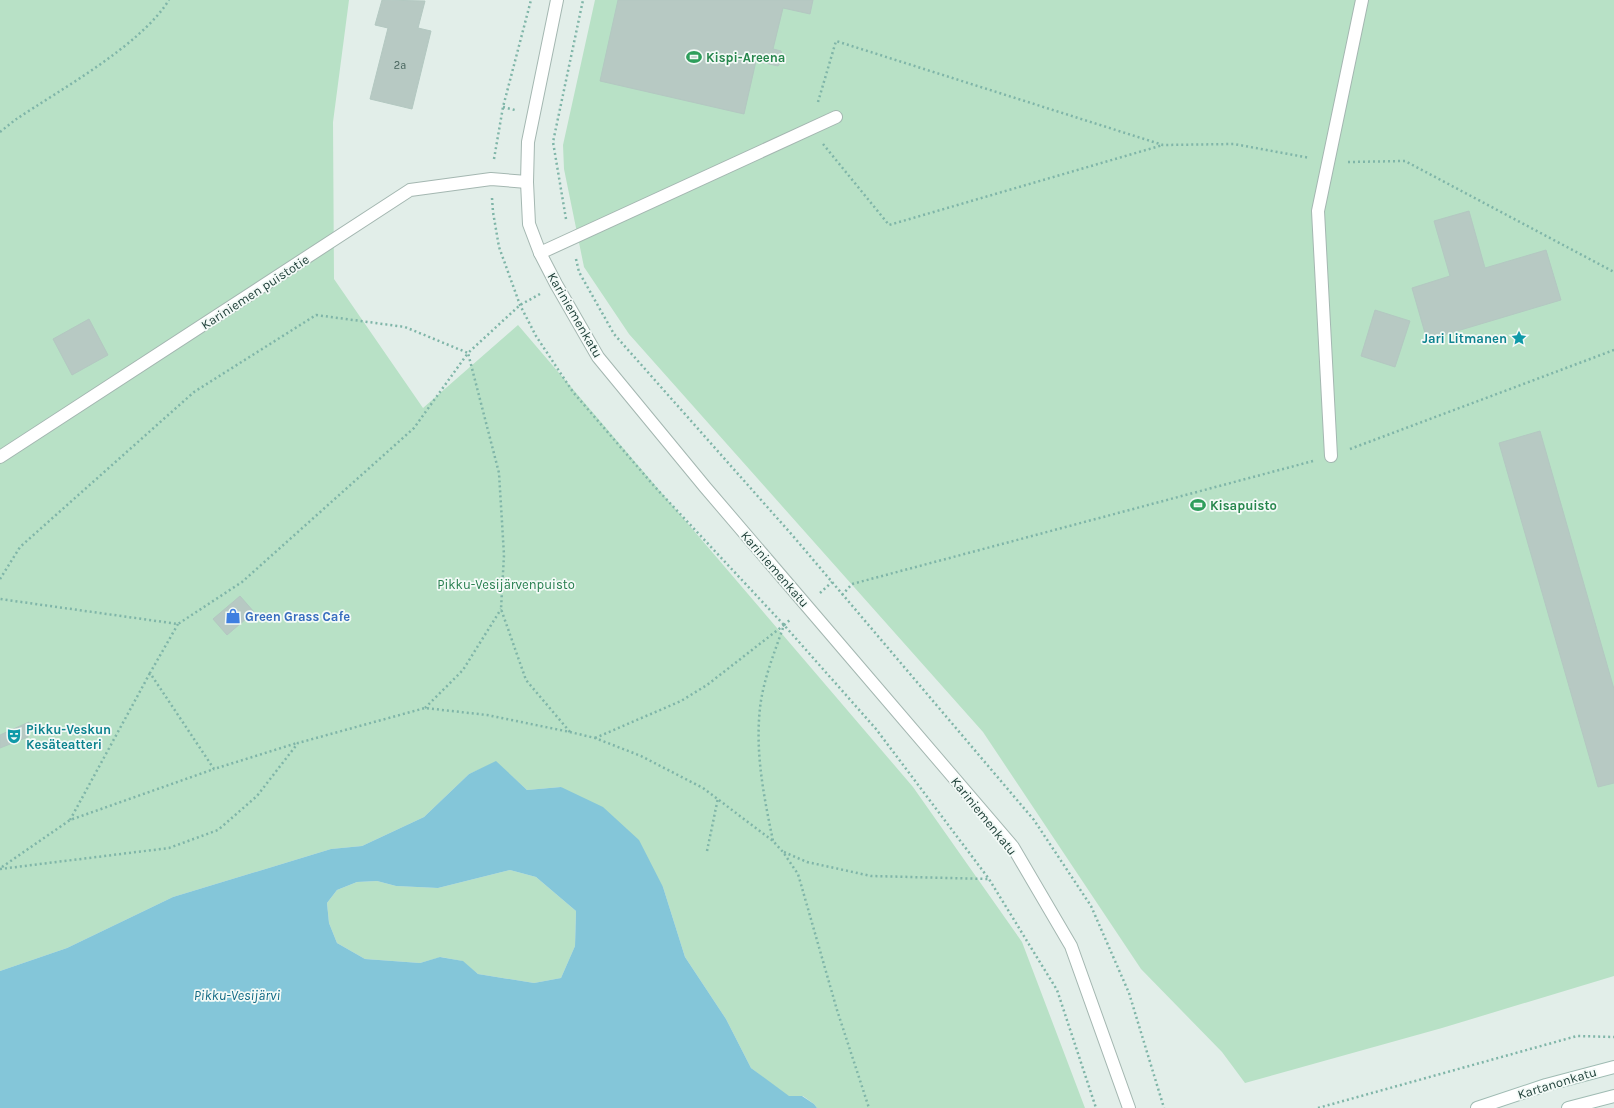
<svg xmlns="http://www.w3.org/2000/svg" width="1614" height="1108" font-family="Karla,sans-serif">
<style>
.green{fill:#b8e1c6}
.water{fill:#84c6d9;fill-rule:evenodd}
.building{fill:#b7c9c3;stroke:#b3c8c1}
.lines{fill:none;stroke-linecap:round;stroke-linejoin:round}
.service-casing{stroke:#a4b7b1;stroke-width:14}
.minor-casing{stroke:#a4b7b1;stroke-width:14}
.secondary-casing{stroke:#9fbbb3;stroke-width:14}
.path{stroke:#7fb5a8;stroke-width:2.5;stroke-dasharray:2 3;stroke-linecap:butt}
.service{stroke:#fff;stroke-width:12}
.minor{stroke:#fff;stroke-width:12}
.secondary{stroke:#fff;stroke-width:12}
.labels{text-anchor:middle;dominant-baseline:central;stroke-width:3.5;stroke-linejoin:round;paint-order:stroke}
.number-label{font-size:11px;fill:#46635c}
.leisure-label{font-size:13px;font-weight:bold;fill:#27864d;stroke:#f3faf7;text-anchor:start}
.street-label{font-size:13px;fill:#20413a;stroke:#f3faf7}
.culture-label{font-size:13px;font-weight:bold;fill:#0d838f;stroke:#f3faf7;text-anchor:end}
.park-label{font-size:13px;fill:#257d4d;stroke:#f3faf7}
.shop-label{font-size:13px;font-weight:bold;fill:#366cbe;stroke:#f3faf7;text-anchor:start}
.water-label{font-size:14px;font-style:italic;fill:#126a85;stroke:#f3faf7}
</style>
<rect width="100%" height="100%" fill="#e2eee9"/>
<g class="green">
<path d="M 0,0 L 349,0 L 333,122 L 334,279 L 423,408 L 518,325 L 913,787 L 1022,942 L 1085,1108 L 817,1108 L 814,1104 L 803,1096 L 789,1097 L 751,1068 L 726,1019 L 685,957 L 663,887 L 561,787 L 527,790 L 496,762 L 469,774 L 424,817 L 362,846 L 331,849 L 173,897 L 67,948 L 0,971 Z"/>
<path d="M 595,0 L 1614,0 L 1614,976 L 1442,1028 L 1245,1083 L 1222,1052 L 1141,969 L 983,732 L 629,334 L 584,267 L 564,169 L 563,145 Z"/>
<path d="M 510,870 L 536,877 L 576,911 L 575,946 L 561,978 L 534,983 L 478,974 L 462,961 L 441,957 L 420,963 L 365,959 L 337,943 L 329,923 L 327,903 L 337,890 L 357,882 L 377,881 L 396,886 L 438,888 Z"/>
</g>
<path class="water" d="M 496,761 L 527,790 L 561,787 L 603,807 L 639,840 L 663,887 L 685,957 L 726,1019 L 751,1068 L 789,1096 L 802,1096 L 814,1104 L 817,1108 L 0,1108 L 0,971 L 67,948 L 173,897 L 331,849 L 362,846 L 424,817 L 469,774 ZM 510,870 L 536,877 L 576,911 L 575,946 L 561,978 L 534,983 L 478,974 L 463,961 L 440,957 L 420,963 L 365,959 L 337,943 L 329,923 L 327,903 L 337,890 L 357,882 L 377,881 L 396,886 L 438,888 Z"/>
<g class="building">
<path d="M 382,0 L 425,1 L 418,28 L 431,31 L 412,109 L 370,99 L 388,28 L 375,25 Z"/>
<path d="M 618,0 L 813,0 L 810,14 L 783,8 L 773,49 L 781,51 L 783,59 L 778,66 L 756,61 L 744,114 L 600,81 Z"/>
<path d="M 1469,211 L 1485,268 L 1546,250 L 1561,300 L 1427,340 L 1412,288 L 1450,276 L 1434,221 Z"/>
<path d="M 1375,310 L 1410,321 L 1395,367 L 1361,356 Z"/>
<path d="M 89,319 L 108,355 L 72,375 L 53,339 Z"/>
<path d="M 1540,431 L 1614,689 L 1614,783 L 1598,787 L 1499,443 Z"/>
<path d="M 240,596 L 254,612 L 227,635 L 213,619 Z"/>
<path d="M 29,722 L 28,737 L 0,748 L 0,735 Z"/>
</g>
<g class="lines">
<defs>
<g id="service">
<path d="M 540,253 L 836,117"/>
<path d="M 1331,456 L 1318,211 L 1362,0"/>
<path d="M 0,457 L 410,190 L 491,179 L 527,182"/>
</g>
<path id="minor" d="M 557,0 L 528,142 L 527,182 L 529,224 L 540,253 L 556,284 L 598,357 L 705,487 L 1013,847 L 1071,946 L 1129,1108"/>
<g id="secondary">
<path d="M 1477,1108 L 1546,1085 L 1614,1067"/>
<path d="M 1568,1108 L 1614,1096"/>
</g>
</defs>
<use href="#service" class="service-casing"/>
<use href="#minor" class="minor-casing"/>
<use href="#secondary" class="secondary-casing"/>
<g class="path">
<path d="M 818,102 L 836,41 L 1163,145 L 1234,144 L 1310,158"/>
<path d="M 503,107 L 515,110"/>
<path d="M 0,132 L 15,120 C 61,89 140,46 169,0"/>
<path d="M 823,144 L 889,225 L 1163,145"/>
<path d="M 494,159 L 503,107 L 531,0"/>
<path d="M 1348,162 L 1405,161 L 1614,272"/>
<path d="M 492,198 L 493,212 L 499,247 L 520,305 L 536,336 L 573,392 L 655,487 L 784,625 L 876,729 L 989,879 L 1057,990 L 1096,1108"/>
<path d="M 566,219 L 553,142 L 583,0"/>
<path d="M 576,259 L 579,272 L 614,334 L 793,536 L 1034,820 L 1091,906 L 1129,993 L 1164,1108"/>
<path d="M 540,294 L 520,305 L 468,353 L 499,473 L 504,555 L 501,609 L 526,680 L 570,732"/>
<path d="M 1350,449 L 1614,350"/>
<path d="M 0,579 L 20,547 L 194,392 L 316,315 L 405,327 L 468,353 L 414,428 L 242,582 L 178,624 L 0,599"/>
<path d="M 820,593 L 832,582"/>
<path d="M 842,595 L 852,584 L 1313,461"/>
<path d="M 178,624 L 150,673 L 214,769 L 297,743"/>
<path d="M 784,625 L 791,619"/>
<path d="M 425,708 L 463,670 L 501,609"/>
<path d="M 595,738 L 681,701 L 707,685 L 784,625 C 775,651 763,680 760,708 C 755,753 764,797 773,841"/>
<path d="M 70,820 L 150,673"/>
<path d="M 707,851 L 718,798"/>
<path d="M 784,852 L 807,862 L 871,876 L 989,879"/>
<path d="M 2,867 L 70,820 L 214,769"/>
<path d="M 0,869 L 169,848 L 218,830 L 257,796 L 298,743 L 425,708 L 487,715 L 570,732 L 595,738 L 641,756 L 703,788 L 773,841 L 783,852 L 798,874 L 837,1010 L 869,1108"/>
<path d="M 1318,1108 L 1577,1036 L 1614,1037"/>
</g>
<use href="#service" class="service"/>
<use href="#minor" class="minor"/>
<use href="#secondary" class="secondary"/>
</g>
<defs>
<symbol id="stadium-bare" viewBox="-9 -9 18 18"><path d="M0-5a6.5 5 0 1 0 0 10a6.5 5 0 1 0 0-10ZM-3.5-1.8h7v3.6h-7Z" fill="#2e9e5b" stroke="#f3faf7" stroke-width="2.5" paint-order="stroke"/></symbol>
<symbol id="sight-bare" viewBox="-9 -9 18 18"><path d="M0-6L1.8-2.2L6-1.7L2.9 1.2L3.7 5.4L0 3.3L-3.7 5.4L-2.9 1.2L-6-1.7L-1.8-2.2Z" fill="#0f9aa8" stroke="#f3faf7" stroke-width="2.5" paint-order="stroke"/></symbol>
<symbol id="shop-bare" viewBox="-9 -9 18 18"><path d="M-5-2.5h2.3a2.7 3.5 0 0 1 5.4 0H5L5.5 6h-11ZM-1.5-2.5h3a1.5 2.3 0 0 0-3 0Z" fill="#3f7fe0" stroke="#f3faf7" stroke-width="2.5" paint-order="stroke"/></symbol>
<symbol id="theatre-bare" viewBox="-9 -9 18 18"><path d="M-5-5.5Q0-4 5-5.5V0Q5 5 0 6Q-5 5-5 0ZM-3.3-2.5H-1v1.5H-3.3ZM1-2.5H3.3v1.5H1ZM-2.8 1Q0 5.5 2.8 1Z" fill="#0f9aa8" stroke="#f3faf7" stroke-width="2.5" paint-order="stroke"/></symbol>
</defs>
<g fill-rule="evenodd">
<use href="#stadium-bare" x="683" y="46" width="22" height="22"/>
<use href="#sight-bare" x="1508" y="327" width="22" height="22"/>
<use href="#stadium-bare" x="1187" y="494" width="22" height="22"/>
<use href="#shop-bare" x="222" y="605" width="22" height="22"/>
<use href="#theatre-bare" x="3" y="725" width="22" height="22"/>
</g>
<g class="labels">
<g class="number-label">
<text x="400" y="65">2a</text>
</g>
<g class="leisure-label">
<text x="706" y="57">Kispi-Areena</text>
<text x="1210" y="505">Kisapuisto</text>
</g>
<g class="street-label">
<text transform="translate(255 292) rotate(-33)">Kariniemen puistotie</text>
<text transform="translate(575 315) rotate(60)">Kariniemenkatu</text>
<text transform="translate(775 569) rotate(49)">Kariniemenkatu</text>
<text transform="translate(984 816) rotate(51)">Kariniemenkatu</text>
<text transform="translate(1557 1083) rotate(-17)">Kartanonkatu</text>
</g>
<g class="culture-label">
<text x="1507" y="338">Jari Litmanen</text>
<text x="26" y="729" text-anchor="start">Pikku-Veskun<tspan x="26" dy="15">Kesäteatteri</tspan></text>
</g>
<g class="park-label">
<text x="506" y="584">Pikku-Vesijärvenpuisto</text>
</g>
<g class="shop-label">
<text x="245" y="616">Green Grass Cafe</text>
</g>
<g class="water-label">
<text x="237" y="995">Pikku-Vesijärvi</text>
</g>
</g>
</svg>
